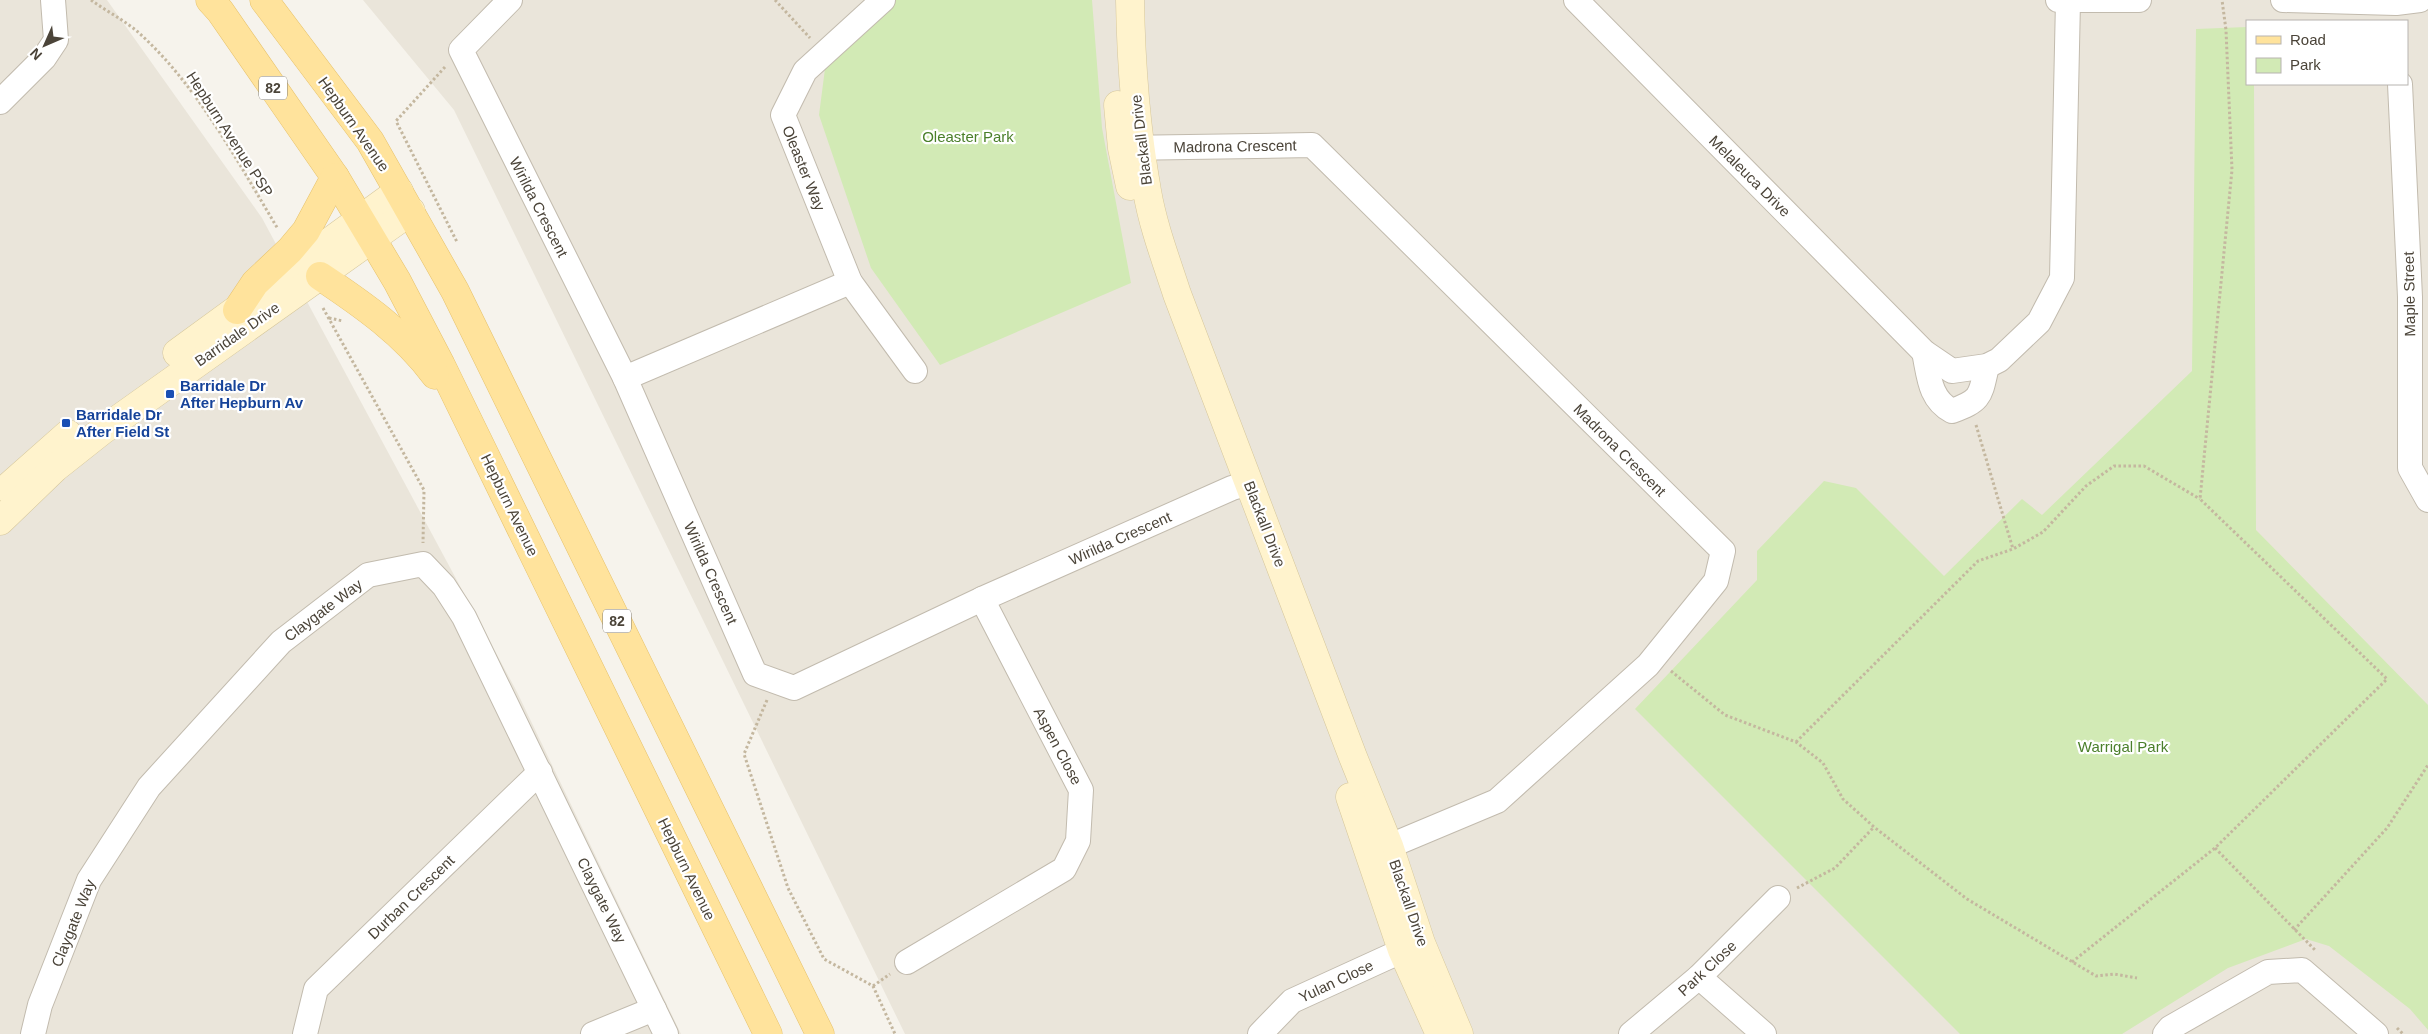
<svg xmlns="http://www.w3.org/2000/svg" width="2428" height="1034" font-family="Helvetica,sans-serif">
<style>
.residential{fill:#eae5da;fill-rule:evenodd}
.green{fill:#d2eab5}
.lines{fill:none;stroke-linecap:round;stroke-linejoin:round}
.street-casing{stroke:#c2bbae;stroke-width:26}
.secondary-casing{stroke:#d6c79b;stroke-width:29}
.primary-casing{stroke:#e6c16a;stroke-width:29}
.path{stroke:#c4b79f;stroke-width:3;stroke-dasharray:2.5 2.5;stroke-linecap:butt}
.street{stroke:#fff;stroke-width:24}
.secondary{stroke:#fff3cd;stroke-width:28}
.primary{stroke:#ffe39c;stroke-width:28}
.transit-dot{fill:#1a4fb4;stroke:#fff;stroke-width:2}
.labels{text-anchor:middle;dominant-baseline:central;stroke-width:4.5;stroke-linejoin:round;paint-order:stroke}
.shield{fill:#fff;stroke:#817c74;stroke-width:1}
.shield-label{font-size:14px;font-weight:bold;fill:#4b4439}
.street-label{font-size:15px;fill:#4b4439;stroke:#fff}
.park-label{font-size:15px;fill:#4a7f2a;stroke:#fff}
.transit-label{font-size:15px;font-weight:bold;fill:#164399;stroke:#fff;text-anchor:start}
</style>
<rect width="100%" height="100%" fill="#f6f3ec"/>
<g class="residential">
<path d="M 0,0 L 107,0 L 262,218 L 517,692 L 681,1034 L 0,1034 Z"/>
<path d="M 363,0 L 2428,0 L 2428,1034 L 905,1034 L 454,110 ZM 2247,21 L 2407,21 L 2407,84 L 2247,84 Z"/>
</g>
<g class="green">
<path d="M 893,0 L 1092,0 L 1102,128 L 1131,283 L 940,365 L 871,268 L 819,115 L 826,61 Z"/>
<path d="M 2247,27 L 2247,84 L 2254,84 L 2256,530 L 2428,705 L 2428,1030 L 2410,1009 L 2329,946 L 2306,939 L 2228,968 L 2122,1034 L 1960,1034 L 1635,709 L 1757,580 L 1757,551 L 1824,481 L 1856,488 L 1944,576 L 2022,499 L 2042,515 L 2192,371 L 2196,29 Z"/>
</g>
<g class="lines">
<defs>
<g id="street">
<path d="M 510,0 L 461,50 L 625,378 L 755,674 L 794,688 L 982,599 L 1232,488 L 1249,483"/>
<path d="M 883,0 L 805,71 L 783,115 L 850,282 L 915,371"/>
<path d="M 1576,0 L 1924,352 L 1952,371 L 1987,366 L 1999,360 L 2039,322 L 2062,278 L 2068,1"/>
<path d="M 2058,0 L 2139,0"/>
<path d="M 2283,0 L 2396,3 L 2420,0"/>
<path d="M 2400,84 L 2410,297 L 2410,468 L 2428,500"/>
<path d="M 0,102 L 44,58 L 56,40 L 53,0"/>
<path d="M 1122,148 L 1312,145 L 1723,551 L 1716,581 L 1648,665 L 1497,801 L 1373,853"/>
<path d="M 1924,352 C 1929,375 1929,399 1952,411 C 1982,400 1980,396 1987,366"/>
<path d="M 625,378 L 850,282"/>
<path d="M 907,962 L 1064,869 L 1078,841 L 1081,790 L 982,599"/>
<path d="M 1699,977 L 1764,1034"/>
<path d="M 33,1034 L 40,1005 L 89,880 L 149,787 L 281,642 L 368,575 L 423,564 L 444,586 L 464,617 L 666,1034"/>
<path d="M 305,1034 L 316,989 L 540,772"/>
<path d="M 593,1034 L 654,1009"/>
<path d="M 1260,1034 L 1292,1001 L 1419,943"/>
<path d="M 1631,1034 L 1699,977 L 1778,898"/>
<path d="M 2165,1034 L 2170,1028 L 2268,972 L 2302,970 L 2376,1034"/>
</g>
<g id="secondary">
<path d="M 1130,0 C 1131,63 1136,128 1147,191 C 1153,226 1166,260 1177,294 L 1353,757 L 1389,846 L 1421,943 L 1459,1034"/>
<path d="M 1118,105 L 1122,148 L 1130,186"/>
<path d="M 177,353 L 399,191"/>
<path d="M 7,488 L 68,434"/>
<path d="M 0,521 L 55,468 L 103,430 L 411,211"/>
<path d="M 1350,797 L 1402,950 L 1438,1030"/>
</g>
<g id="primary">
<path d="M 210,0 L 220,11 L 335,177 L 397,281 L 441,365 L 768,1034"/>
<path d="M 264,0 L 370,141 L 455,291 L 820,1034"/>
<path d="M 320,276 C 362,304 405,334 435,375"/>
<path d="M 237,310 L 255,283 L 290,250 L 306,231 L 335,177"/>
</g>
</defs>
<use href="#street" class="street-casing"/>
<use href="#secondary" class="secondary-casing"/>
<use href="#primary" class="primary-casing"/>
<g class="path">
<path d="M 91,0 C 106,11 124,20 138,32 C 198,86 237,161 278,229"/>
<path d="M 775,0 L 810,38"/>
<path d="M 445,67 L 396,121 L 457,242"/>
<path d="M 323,308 L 424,490 L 423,543"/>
<path d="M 329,318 L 343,321"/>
<path d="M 1976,425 L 2013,549"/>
<path d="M 1671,671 L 1725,715 L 1796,742 L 1823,763 L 1843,799 L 1874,827 L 1967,899 L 2096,976 L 2114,974 L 2137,978"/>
<path d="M 767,700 L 744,754 L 788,888 L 824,959 L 873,986 L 895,1034"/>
<path d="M 1796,742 L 1978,561 L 2013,549 L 2043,532 L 2086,486 L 2114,466 L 2144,466 L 2200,499"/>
<path d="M 2215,848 L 2316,951"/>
<path d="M 1797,888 L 1835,868 L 1874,827"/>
<path d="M 2294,930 L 2387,828 L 2428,765"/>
<path d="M 2072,962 L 2215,848 L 2387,679 L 2200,499 L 2232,170 L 2226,30 L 2222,0"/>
<path d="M 873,986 L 890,974"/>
<path d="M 2397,1028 L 2403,1034"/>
</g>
<use href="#street" class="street"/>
<use href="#secondary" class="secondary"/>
<use href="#primary" class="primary"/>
</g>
<g class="transit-dot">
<rect x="165" y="389" width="10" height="10" rx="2.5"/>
<rect x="61" y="418" width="10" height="10" rx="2.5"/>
</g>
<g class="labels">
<g class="shield">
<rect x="259" y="76.5" width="28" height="23" rx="4"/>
<rect x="603" y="609.5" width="28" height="23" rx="4"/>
</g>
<g class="shield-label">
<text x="273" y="88">82</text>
<text x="617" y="621">82</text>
</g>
<g class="street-label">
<text transform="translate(354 124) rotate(55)">Hepburn Avenue</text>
<text transform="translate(230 134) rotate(57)">Hepburn Avenue PSP</text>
<text transform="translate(1141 140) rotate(-97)">Blackall Drive</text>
<text transform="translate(1235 146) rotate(-1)">Madrona Crescent</text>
<text transform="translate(804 168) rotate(68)">Oleaster Way</text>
<text transform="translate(1750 176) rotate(45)">Melaleuca Drive</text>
<text transform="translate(539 207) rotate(63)">Wirilda Crescent</text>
<text transform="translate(2409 294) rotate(-91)">Maple Street</text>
<text transform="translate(237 334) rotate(-35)">Barridale Drive</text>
<text transform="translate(1620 450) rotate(45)">Madrona Crescent</text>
<text transform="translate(510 505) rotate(64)">Hepburn Avenue</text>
<text transform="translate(1265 524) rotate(69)">Blackall Drive</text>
<text transform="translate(1120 538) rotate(-24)">Wirilda Crescent</text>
<text transform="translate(711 573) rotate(66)">Wirilda Crescent</text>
<text transform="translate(323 610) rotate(-37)">Claygate Way</text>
<text transform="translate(1058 746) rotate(62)">Aspen Close</text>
<text transform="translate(687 869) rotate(64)">Hepburn Avenue</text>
<text transform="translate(411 897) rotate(-44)">Durban Crescent</text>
<text transform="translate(602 900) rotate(64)">Claygate Way</text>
<text transform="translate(1409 903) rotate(71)">Blackall Drive</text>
<text transform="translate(73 923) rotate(-68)">Claygate Way</text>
<text transform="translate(1707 968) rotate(-43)">Park Close</text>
<text transform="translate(1336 981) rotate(-25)">Yulan Close</text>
</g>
<g class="park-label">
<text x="968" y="136">Oleaster Park</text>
<text x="2123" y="746">Warrigal Park</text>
</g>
<g class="transit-label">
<text x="180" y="385">Barridale Dr<tspan x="180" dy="17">After Hepburn Av</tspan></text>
<text x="76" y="414">Barridale Dr<tspan x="76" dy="17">After Field St</tspan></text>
</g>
</g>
<rect x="2246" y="20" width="162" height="65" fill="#ffffff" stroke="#b7b4b0"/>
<rect x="2256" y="36" width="25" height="8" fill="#ffe39c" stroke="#b7b4b0"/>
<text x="2290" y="45" font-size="15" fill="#4b4439">Road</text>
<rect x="2256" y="58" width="25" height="15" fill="#d2eab5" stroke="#b7b4b0"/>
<text x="2290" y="70" font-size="15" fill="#4b4439">Park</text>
<g transform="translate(45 45) rotate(225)" stroke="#ffffff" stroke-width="4" paint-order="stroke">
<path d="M0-4L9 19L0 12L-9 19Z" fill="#4b4439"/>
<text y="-8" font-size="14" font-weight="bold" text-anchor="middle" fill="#4b4439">N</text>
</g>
</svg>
